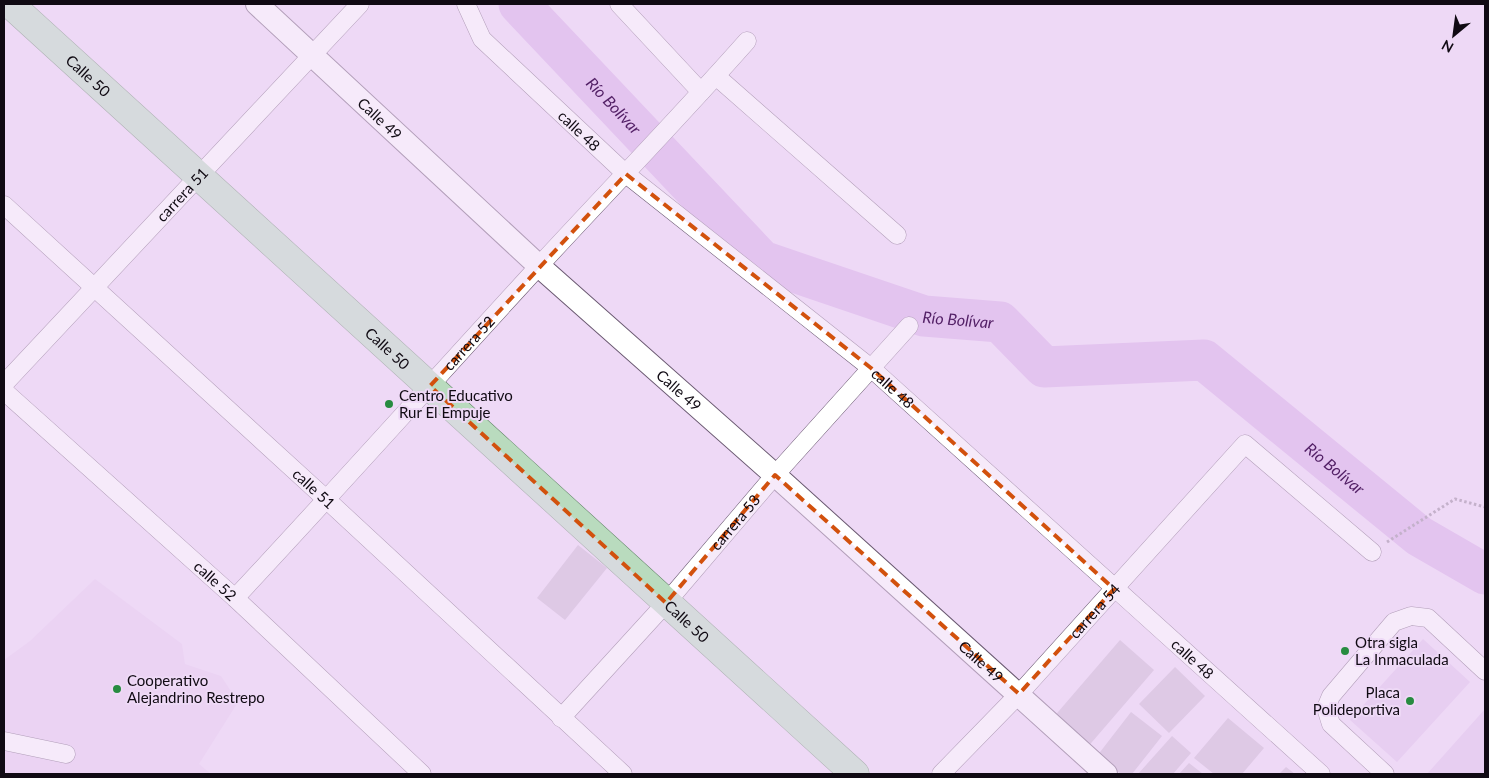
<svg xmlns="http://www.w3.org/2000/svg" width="1489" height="778" font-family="Lato,sans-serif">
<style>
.built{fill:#e6cdf0}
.green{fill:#dec0ec}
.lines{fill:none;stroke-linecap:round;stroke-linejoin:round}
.river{stroke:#d5abe7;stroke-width:41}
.building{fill:#c9b5d1}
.minor-casing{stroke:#6a5971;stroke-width:19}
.tertiary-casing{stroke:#6a5971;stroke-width:24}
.primary-casing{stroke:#608266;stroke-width:29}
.path{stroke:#918297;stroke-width:3;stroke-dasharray:2.5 2.5;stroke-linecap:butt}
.minor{stroke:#fff;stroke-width:18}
.tertiary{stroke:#fff;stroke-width:22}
.primary{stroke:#b9dbbe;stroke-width:28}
.marked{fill:none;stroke:#d2510d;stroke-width:4;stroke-dasharray:10 6;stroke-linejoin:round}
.poi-dot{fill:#278b40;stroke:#eed9f6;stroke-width:2}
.labels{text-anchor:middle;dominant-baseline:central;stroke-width:4;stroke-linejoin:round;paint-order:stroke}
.street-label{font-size:15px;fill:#100a13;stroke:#eed9f6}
.poi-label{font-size:15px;fill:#100a13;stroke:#eed9f6;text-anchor:start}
.water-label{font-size:16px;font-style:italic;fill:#532066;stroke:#eed9f6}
</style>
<rect width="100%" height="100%" fill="#eed9f6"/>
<path class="built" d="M 95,579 L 182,644 L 185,664 L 221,676 L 238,702 L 199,764 L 211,774 L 4,774 L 4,660 L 30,641 Z"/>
<g class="green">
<path d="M 1423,639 L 1470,682 L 1397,762 L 1350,720 Z"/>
<path d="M 1485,709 L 1485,774 L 1427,774 Z"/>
</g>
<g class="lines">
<path class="river" id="s1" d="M 519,4 L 762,261 L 924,316 L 1000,322 L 1044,367 L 1204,360 L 1419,536 L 1485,574"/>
</g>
<g class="building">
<path d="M 578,545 L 607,568 L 565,620 L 537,598 Z"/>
<path d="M 1120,640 L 1154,670 L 1086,749 L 1052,719 Z"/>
<path d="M 1175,667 L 1205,696 L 1169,733 L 1139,704 Z"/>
<path d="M 1131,712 L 1162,736 L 1132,774 L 1121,774 L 1097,756 Z"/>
<path d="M 1228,718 L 1264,748 L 1242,774 L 1214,774 L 1194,758 Z"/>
<path d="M 1172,736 L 1191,753 L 1173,774 L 1138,774 Z"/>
<path d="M 1189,763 L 1203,774 L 1179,774 Z"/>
<path d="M 1286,767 L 1295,774 L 1279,774 Z"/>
</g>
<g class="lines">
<defs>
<g id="minor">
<path id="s2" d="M 466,4 L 482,39 L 626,174 L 871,368 L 1321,774"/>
<path d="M 619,4 L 701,92"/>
<path d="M 716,76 L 897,235"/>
<path id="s3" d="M 4,205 L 327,500 L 623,774"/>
<path id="s4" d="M 4,384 L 360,4"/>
<path id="s5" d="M 4,391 L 235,598 L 422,774"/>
<path id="s6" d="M 235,598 C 337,489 437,377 538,267 C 608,191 679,118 747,41"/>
<path id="s7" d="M 561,718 L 666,603 L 775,475 L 909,326"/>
<path d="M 4,741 L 66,754"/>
<path id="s8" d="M 941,774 L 1019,694 L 1245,444 L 1372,552"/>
<path d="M 1385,774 L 1331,724 L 1326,708 L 1331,696 L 1394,622 L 1411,616 L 1428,618 L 1485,671"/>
</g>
<g id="tertiary">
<path id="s9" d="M 257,4 L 539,266 L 775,475 L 1106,774"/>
</g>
<g id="primary">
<path id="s10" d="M 10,4 L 855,774"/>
</g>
</defs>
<use href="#minor" class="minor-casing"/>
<use href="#tertiary" class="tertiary-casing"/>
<use href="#primary" class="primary-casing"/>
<path class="path" d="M 1387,542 L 1455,499 L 1485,507"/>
<use href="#minor" class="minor"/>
<use href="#tertiary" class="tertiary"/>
<use href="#primary" class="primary"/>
</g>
<path d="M0 0H1489V778H0ZM 626,174 L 871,368 L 1114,589 L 1019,694 L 775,475 L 666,603 L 430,386 Z" fill="#eed9f6" fill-opacity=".55" fill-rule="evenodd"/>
<path class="marked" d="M 626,174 L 871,368 L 1114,589 L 1019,694 L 775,475 L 666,603 L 430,386 Z"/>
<g class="poi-dot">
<circle cx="389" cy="404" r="5"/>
<circle cx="1345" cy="651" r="5"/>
<circle cx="117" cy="689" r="5"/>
<circle cx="1410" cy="701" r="5"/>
</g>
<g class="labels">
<g class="street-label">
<text stroke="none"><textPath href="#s10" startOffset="106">Calle 50</textPath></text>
<text stroke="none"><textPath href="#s9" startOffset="168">Calle 49</textPath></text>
<text stroke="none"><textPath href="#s2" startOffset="172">calle 48</textPath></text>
<text stroke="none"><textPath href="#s4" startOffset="260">carrera 51</textPath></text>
<text stroke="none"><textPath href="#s6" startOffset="346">carrera 52</textPath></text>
<text stroke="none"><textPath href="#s10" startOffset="511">Calle 50</textPath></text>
<text stroke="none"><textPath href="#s2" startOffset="578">calle 48</textPath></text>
<text stroke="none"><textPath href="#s9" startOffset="572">Calle 49</textPath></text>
<text stroke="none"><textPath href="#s3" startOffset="420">calle 51</textPath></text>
<text stroke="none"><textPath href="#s7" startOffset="262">carrera 53</textPath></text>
<text stroke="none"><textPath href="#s5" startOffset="284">calle 52</textPath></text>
<text stroke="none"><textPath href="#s8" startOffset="224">carrera 54</textPath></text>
<text stroke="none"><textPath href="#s10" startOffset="916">Calle 50</textPath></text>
<text stroke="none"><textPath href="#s2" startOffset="982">calle 48</textPath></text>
<text stroke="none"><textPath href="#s9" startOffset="978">Calle 49</textPath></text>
</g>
<g class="poi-label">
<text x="399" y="395">Centro Educativo<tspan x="399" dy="17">Rur El Empuje</tspan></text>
<text x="1355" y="642">Otra sigla<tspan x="1355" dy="17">La Inmaculada</tspan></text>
<text x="127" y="680">Cooperativo<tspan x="127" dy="17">Alejandrino Restrepo</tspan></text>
<text x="1400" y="692" text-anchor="end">Placa<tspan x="1400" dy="17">Polideportiva</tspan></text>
</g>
<g class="water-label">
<text stroke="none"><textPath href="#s1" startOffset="139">Río Bolívar</textPath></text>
<text stroke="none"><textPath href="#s1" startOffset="559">Río Bolívar</textPath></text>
<text stroke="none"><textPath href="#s1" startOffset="994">Río Bolívar</textPath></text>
</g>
</g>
<rect width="1489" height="778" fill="none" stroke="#100a13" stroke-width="10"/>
<g transform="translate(1454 35) rotate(209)" stroke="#eed9f6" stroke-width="4" paint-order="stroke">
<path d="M0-4L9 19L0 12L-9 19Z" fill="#100a13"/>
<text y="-8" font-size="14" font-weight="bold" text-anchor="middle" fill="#100a13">N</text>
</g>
</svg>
